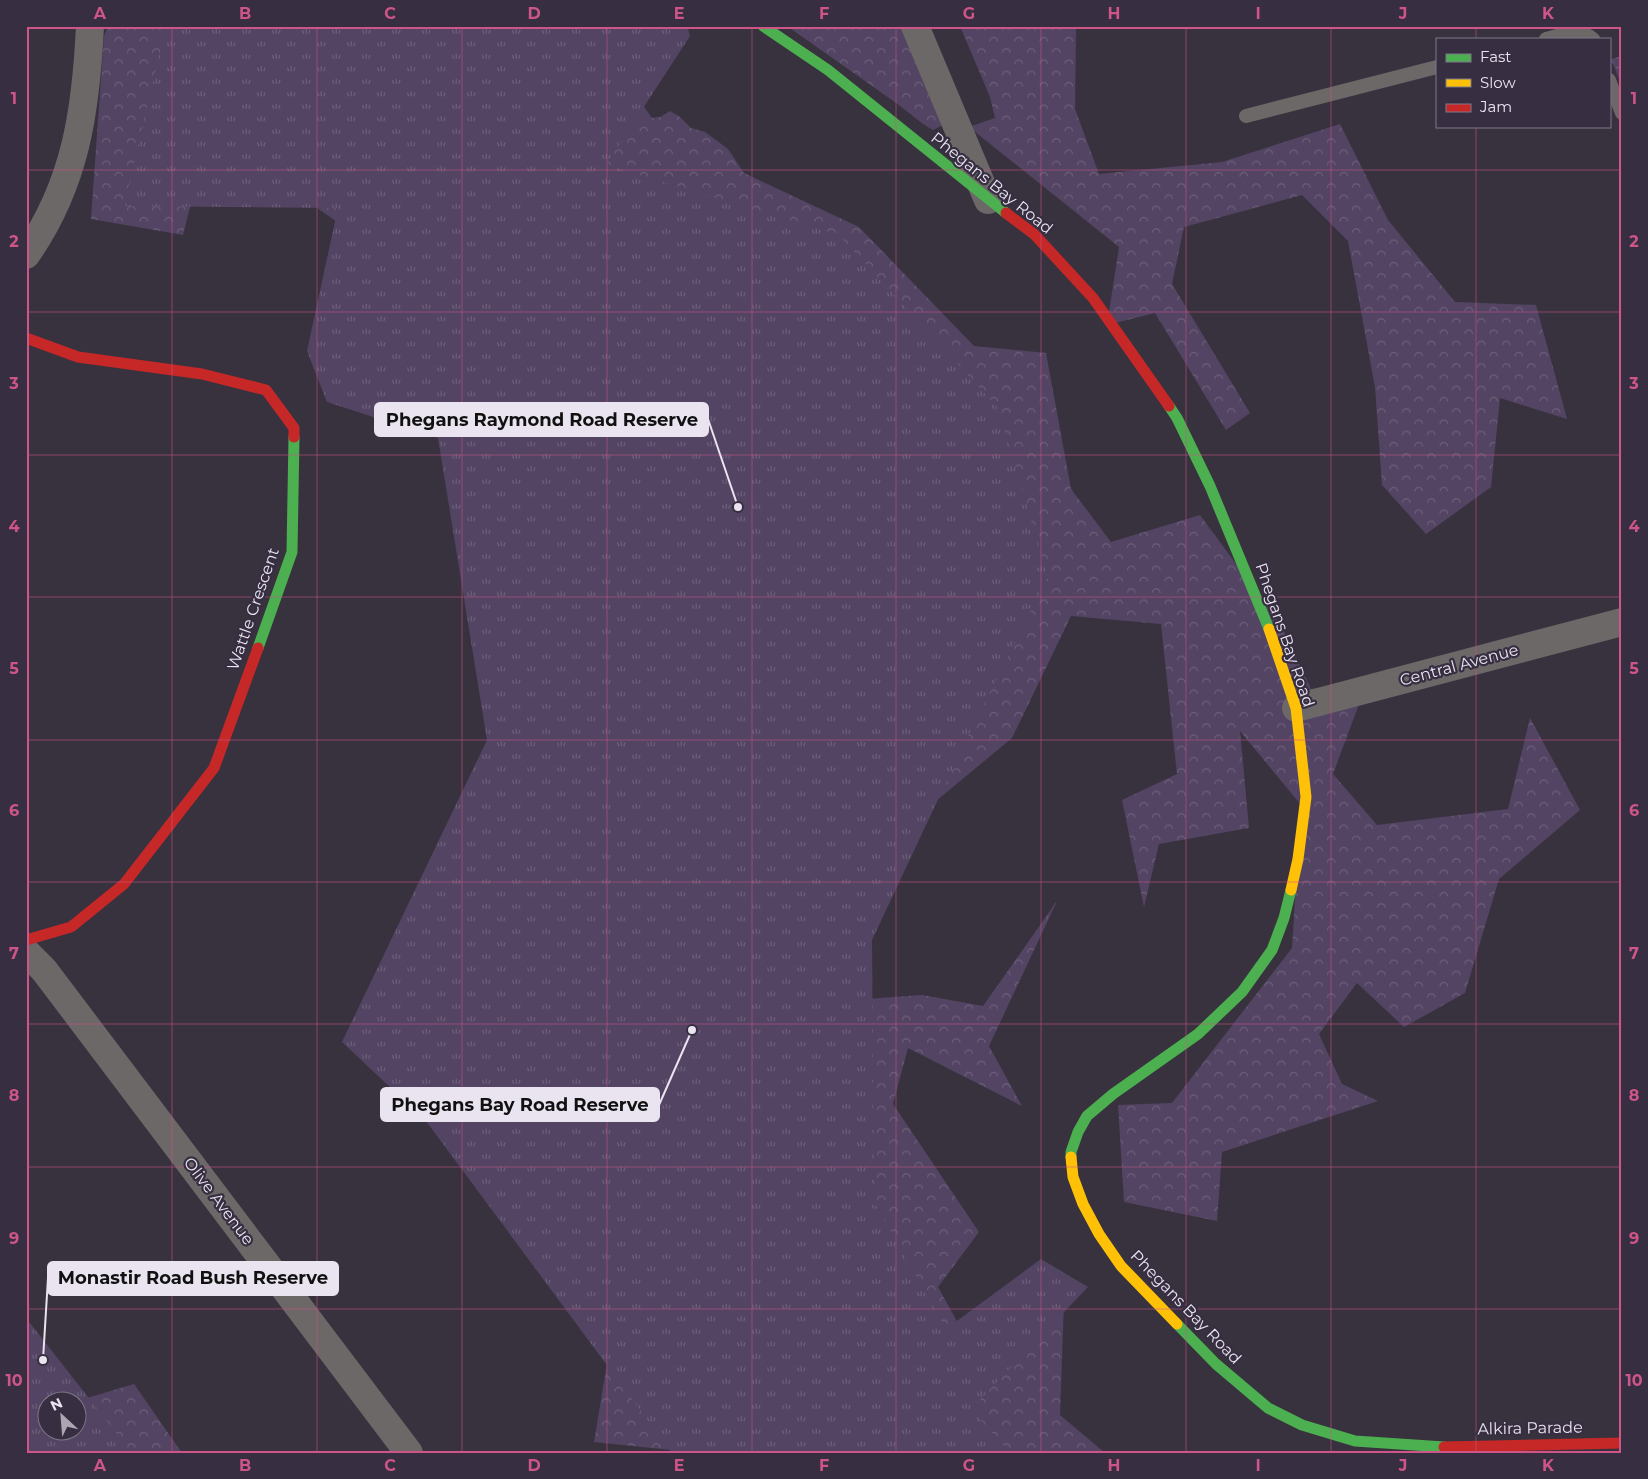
<svg xmlns="http://www.w3.org/2000/svg" width="1648" height="1479" font-family="Montserrat,sans-serif">
<style>
.grass{fill:url(#grass-dots)}
.forest{fill:url(#forest-crowns)}
.park{fill:url(#park-tufts);fill-rule:evenodd}
.lines{fill:none;stroke-linecap:round;stroke-linejoin:round}
.lane{stroke:#6c6868;stroke-width:14}
.street{stroke:#6c6868;stroke-width:28}
.fast{stroke:#4caf50;stroke-width:11}
.slow{stroke:#ffc107;stroke-width:11}
.jam{stroke:#c62828;stroke-width:11}
.grid{fill:none;stroke:#ce5588;stroke-width:1;stroke-opacity:0.55}
.labels{text-anchor:middle;dominant-baseline:central;stroke-width:4.5;stroke-linejoin:round;paint-order:stroke}
.street-label{font-size:16px;fill:#e9e4f0;stroke:#372e42}
.leader{fill:none;stroke:#e9e4f0;stroke-width:2}
.callout-dot{fill:#e9e4f0;stroke:#372e42;stroke-width:2}
.callout{fill:#e9e4f0;stroke:#e9e4f0;stroke-width:2}
.callout-label{font-size:18px;text-anchor:middle;font-weight:bold;fill:#111}
.neatline{fill:none;stroke:#ce5588;stroke-width:2}
.grid-label{font-size:16px;text-anchor:middle;font-weight:bold;fill:#ce5588}
</style>
<defs>
<pattern id="grass-dots" width="8" height="8" patternUnits="userSpaceOnUse" patternTransform="scale(1.25)"><rect width="8" height="8" fill="#534463"/><path d="M2 2h.1M6 6h.1" fill="none" stroke="#6c5f7a" stroke-width="1.8" stroke-linecap="round"/></pattern>
<pattern id="forest-crowns" width="20" height="18" patternUnits="userSpaceOnUse" patternTransform="scale(1.25)"><rect width="20" height="18" fill="#534463"/><path d="M2 6a3 3 0 1 1 6 0M12 15a3 3 0 1 1 6 0" fill="none" stroke="#6c5f7a"/></pattern>
<pattern id="park-tufts" width="24" height="20" patternUnits="userSpaceOnUse" patternTransform="scale(1.25)"><rect width="24" height="20" fill="#534463"/><path d="M3 7l-1-3M5 7V3M7 7l1-3M15 17l-1-3M17 17v-4M19 17l1-3" fill="none" stroke="#6c5f7a"/></pattern>
</defs>
<rect width="100%" height="100%" fill="#38323e"/>
<path class="grass" d="M 1622,56 L 1622,86 L 1611,59 Z"/>
<g class="forest">
<path d="M 108,26 L 682,26 L 637,97 L 652,118 L 660,117 L 670,111 L 680,117 L 691,128 L 705,132 L 728,149 L 744,173 L 859,227 L 974,346 L 1046,353 L 1071,489 L 1111,542 L 1200,515 L 1281,625 L 1311,689 L 1368,680 L 1333,774 L 1377,825 L 1508,809 L 1530,718 L 1580,810 L 1499,879 L 1465,993 L 1404,1027 L 1357,983 L 1319,1034 L 1342,1084 L 1378,1101 L 1222,1152 L 1217,1221 L 1124,1202 L 1118,1105 L 1172,1103 L 1292,948 L 1301,805 L 1240,731 L 1249,828 L 1159,844 L 1144,907 L 1122,800 L 1177,774 L 1161,624 L 1071,616 L 1012,738 L 837,883 L 838,1001 L 922,995 L 983,1006 L 1057,901 L 989,1046 L 1022,1106 L 908,1048 L 893,1104 L 979,1232 L 938,1287 L 959,1325 L 1065,1273 L 1060,1415 L 1105,1453 L 700,1453 L 594,1442 L 614,1321 L 644,844 L 460,513 L 387,257 L 209,132 L 183,235 L 91,219 L 104,36 Z"/>
<path d="M 787,26 L 903,26 L 943,125 L 933,130 L 923,124 L 899,105 Z"/>
<path d="M 960,26 L 1076,26 L 1075,109 L 1099,174 L 1222,162 L 1340,124 L 1388,220 L 1455,302 L 1536,305 L 1567,419 L 1500,398 L 1491,487 L 1426,534 L 1382,485 L 1375,387 L 1348,241 L 1302,195 L 1184,227 L 1172,284 L 1250,413 L 1226,430 L 1155,313 L 1107,325 L 1119,247 L 969,127 L 995,118 L 990,97 Z"/>
<path d="M 134,1384 L 182,1453 L 26,1453 L 26,1417 L 48,1432 L 78,1432 L 77,1401 Z"/>
</g>
<g class="park">
<path d="M 166,26 L 687,26 L 690,36 L 606,165 L 839,235 L 998,408 L 1048,577 L 965,742 L 872,940 L 874,1202 L 946,1329 L 1041,1259 L 1088,1287 L 971,1409 L 1010,1453 L 672,1453 L 426,1121 L 342,1042 L 487,740 L 438,438 L 327,402 L 307,351 L 338,208 L 124,206 Z"/>
<path d="M 26,1318 L 132,1453 L 26,1453 ZM 48,1402 L 78,1402 L 78,1432 L 48,1432 Z"/>
</g>
<g class="lines">
<g class="lane">
<path d="M 1546,39 C 1565,34 1577,27 1593,39"/>
<path d="M 1609,80 L 1622,113"/>
<path d="M 1246,116 L 1437,67"/>
</g>
<g class="street">
<path d="M 915,26 L 988,200"/>
<path d="M 26,255 C 76,184 86,110 90,26"/>
<path d="M 1296,708 L 1622,622"/>
<path d="M 26,952 L 44,970 L 409,1453"/>
</g>
<g class="fast">
<path d="M 763,26 L 828,70 L 1006,213"/>
<path d="M 1169,406 L 1177,418 L 1210,486 L 1269,629"/>
<path d="M 258,648 L 292,552 L 294,437"/>
<path d="M 1071,1157 L 1071,1152 L 1078,1132 L 1087,1116 L 1113,1094 L 1198,1034 L 1242,992 L 1272,950 L 1284,918 L 1291,890"/>
<path d="M 1177,1324 L 1216,1364 L 1268,1408 L 1302,1425 L 1355,1441 L 1444,1447"/>
</g>
<g class="slow">
<path d="M 1269,629 L 1296,708 L 1306,797 L 1298,859 L 1291,890"/>
<path d="M 1071,1157 L 1073,1177 L 1083,1204 L 1099,1234 L 1121,1266 L 1177,1324"/>
</g>
<g class="jam">
<path d="M 1006,213 L 1034,234 L 1093,298 L 1169,406"/>
<path d="M 26,338 L 78,357 L 202,374 L 266,390 L 294,428 L 294,437"/>
<path d="M 26,940 L 71,927 L 124,884 L 214,768 L 258,648"/>
<path d="M 1444,1447 L 1622,1443"/>
</g>
</g>
<path class="grid" d="M 172,26 L 172,1453M 317,26 L 317,1453M 462,26 L 462,1453M 607,26 L 607,1453M 752,26 L 752,1453M 896,26 L 896,1453M 1041,26 L 1041,1453M 1186,26 L 1186,1453M 1331,26 L 1331,1453M 1476,26 L 1476,39M 1476,126 L 1476,1453M 26,170 L 1622,170M 26,312 L 1622,312M 26,455 L 1622,455M 26,597 L 1622,597M 26,740 L 1622,740M 26,882 L 1622,882M 26,1024 L 1622,1024M 26,1167 L 1622,1167M 26,1309 L 1622,1309"/>
<g class="labels">
<g class="street-label">
<text transform="translate(992 183) rotate(39)">Phegans Bay Road</text>
<text transform="translate(253 609) rotate(-71)">Wattle Crescent</text>
<text transform="translate(1285 635) rotate(71)">Phegans Bay Road</text>
<text transform="translate(1459 665) rotate(-15)">Central Avenue</text>
<text transform="translate(219 1201) rotate(53)">Olive Avenue</text>
<text transform="translate(1186 1307) rotate(46)">Phegans Bay Road</text>
<text transform="translate(1530 1428) rotate(-1)">Alkira Parade</text>
</g>
</g>
<path class="leader" d="M738 507L708 419M692 1030L659 1105M43 1360L48 1278"/>
<g class="callout-dot">
<circle cx="738" cy="507" r="5"/>
<circle cx="692" cy="1030" r="5"/>
<circle cx="43" cy="1360" r="5"/>
</g>
<g class="callout">
<rect x="375" y="403" width="333" height="33" rx="5"/>
<rect x="381" y="1088" width="278" height="33" rx="5"/>
<rect x="48" y="1262" width="290" height="33" rx="5"/>
</g>
<g class="callout-label">
<text x="542" y="426">Phegans Raymond Road Reserve</text>
<text x="520" y="1111">Phegans Bay Road Reserve</text>
<text x="193" y="1284">Monastir Road Bush Reserve</text>
</g>
<rect width="1648" height="1479" fill="none" stroke="#372e42" stroke-width="55"/>
<rect x="1436" y="38" width="175" height="90" fill="#372e42" stroke="#7e7788"/>
<rect x="1446" y="54" width="25" height="8" fill="#4caf50" stroke="#7e7788"/>
<text x="1480" y="62" font-size="15" fill="#e9e4f0">Fast</text>
<rect x="1446" y="79" width="25" height="8" fill="#ffc107" stroke="#7e7788"/>
<text x="1480" y="88" font-size="15" fill="#e9e4f0">Slow</text>
<rect x="1446" y="104" width="25" height="8" fill="#c62828" stroke="#7e7788"/>
<text x="1480" y="112" font-size="15" fill="#e9e4f0">Jam</text>
<g transform="translate(62 1416) rotate(334)"><circle r="24" fill="#372e42" stroke="#7e7788"/>
<path d="M0-4L9 19L0 12L-9 19Z" fill="#aba6b2"/>
<text y="-8" font-size="14" font-weight="bold" text-anchor="middle" fill="#e9e4f0">N</text>
</g>
<rect x="28" y="28" width="1592" height="1424" class="neatline"/>
<g class="grid-label">
<text x="100" y="19">A</text>
<text x="245" y="19">B</text>
<text x="390" y="19">C</text>
<text x="534" y="19">D</text>
<text x="679" y="19">E</text>
<text x="824" y="19">F</text>
<text x="969" y="19">G</text>
<text x="1114" y="19">H</text>
<text x="1258" y="19">I</text>
<text x="1403" y="19">J</text>
<text x="1548" y="19">K</text>
<text x="14" y="104">1</text>
<text x="1634" y="104">1</text>
<text x="14" y="247">2</text>
<text x="1634" y="247">2</text>
<text x="14" y="389">3</text>
<text x="1634" y="389">3</text>
<text x="14" y="532">4</text>
<text x="1634" y="532">4</text>
<text x="14" y="674">5</text>
<text x="1634" y="674">5</text>
<text x="14" y="816">6</text>
<text x="1634" y="816">6</text>
<text x="14" y="959">7</text>
<text x="1634" y="959">7</text>
<text x="14" y="1101">8</text>
<text x="1634" y="1101">8</text>
<text x="14" y="1244">9</text>
<text x="1634" y="1244">9</text>
<text x="14" y="1386">10</text>
<text x="1634" y="1386">10</text>
<text x="100" y="1471">A</text>
<text x="245" y="1471">B</text>
<text x="390" y="1471">C</text>
<text x="534" y="1471">D</text>
<text x="679" y="1471">E</text>
<text x="824" y="1471">F</text>
<text x="969" y="1471">G</text>
<text x="1114" y="1471">H</text>
<text x="1258" y="1471">I</text>
<text x="1403" y="1471">J</text>
<text x="1548" y="1471">K</text>
</g>
</svg>
